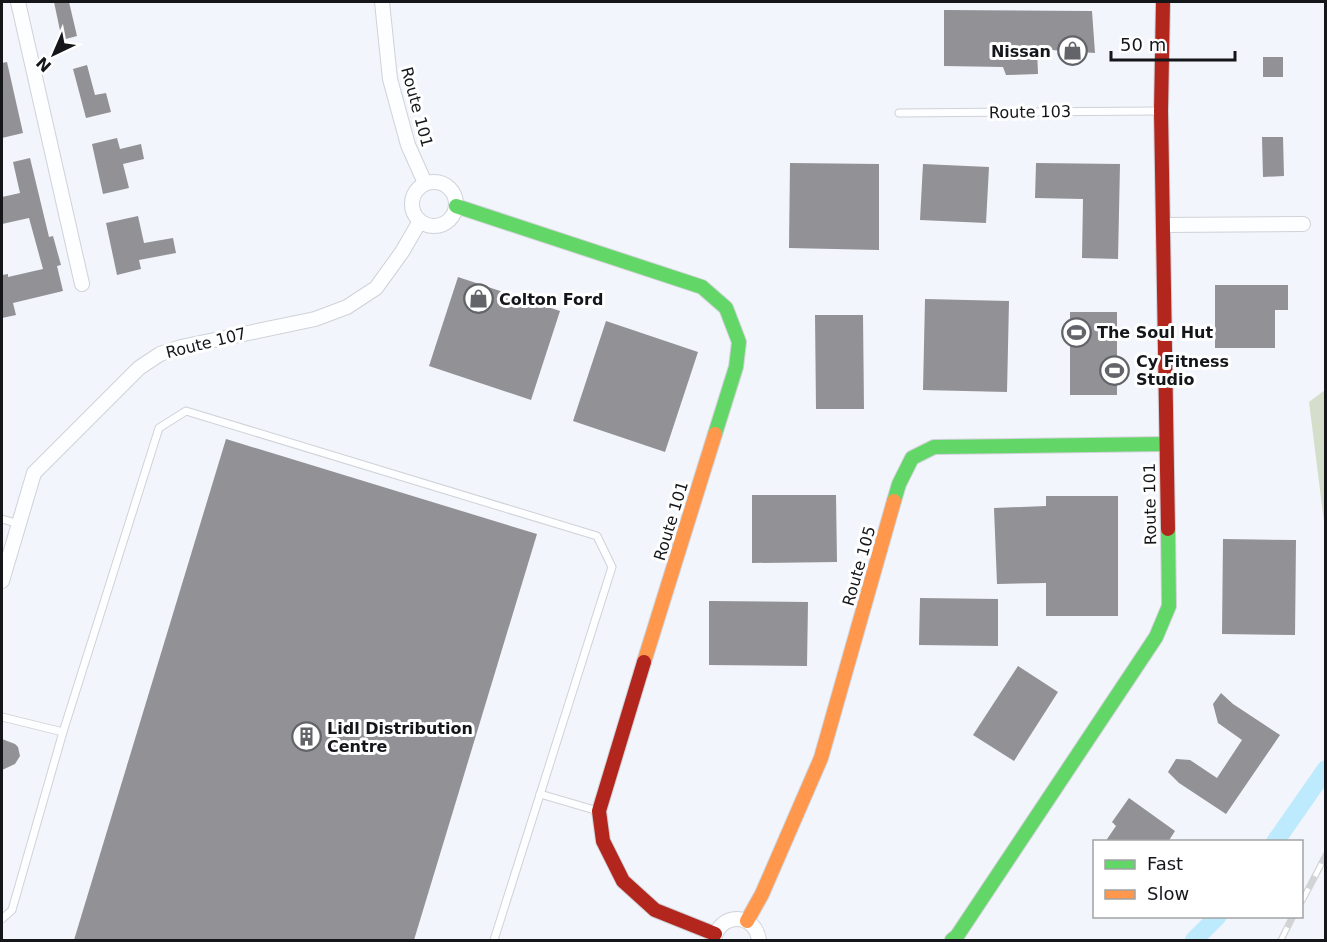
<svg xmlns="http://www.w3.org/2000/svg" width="1327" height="942" font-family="'DejaVu Sans',sans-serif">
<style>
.green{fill:#d5deca}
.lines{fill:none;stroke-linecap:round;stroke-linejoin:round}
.canal{stroke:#bdeafc;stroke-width:18}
.building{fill:#919196}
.lane-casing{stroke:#cfd2d7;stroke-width:9}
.street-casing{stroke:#cfd2d7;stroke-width:16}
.fast-casing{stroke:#cfd2d7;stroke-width:16}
.slow-casing{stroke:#cfd2d7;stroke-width:16}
.jam-casing{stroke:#cfd2d7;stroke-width:16}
.lane{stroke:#fdfeff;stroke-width:7}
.street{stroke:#fdfeff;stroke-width:14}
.fast{stroke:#63d668;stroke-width:14}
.slow{stroke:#ff974d;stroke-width:14}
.jam{stroke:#b3261e;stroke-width:14}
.rail-casing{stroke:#d2d3d5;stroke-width:7}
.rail{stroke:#fff;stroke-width:4.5;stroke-dasharray:14;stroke-linecap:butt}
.labels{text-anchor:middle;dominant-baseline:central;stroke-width:6;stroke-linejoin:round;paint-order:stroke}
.poi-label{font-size:16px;font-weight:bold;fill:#14161a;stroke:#fff;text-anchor:start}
.street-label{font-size:16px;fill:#14161a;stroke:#fff}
</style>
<rect width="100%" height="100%" fill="#f2f5fc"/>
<path class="green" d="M 1325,390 L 1325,530 L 1309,402 Z"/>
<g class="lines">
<g class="canal">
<path d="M 1275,842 L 1326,769"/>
<path d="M 1194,940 L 1218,916"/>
</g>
</g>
<g class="building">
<path d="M 54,2 L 69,2 L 77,36 L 62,40 Z"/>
<path d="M 944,10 L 1092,11 L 1095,53 L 1037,49 L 1038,74 L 1006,75 L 1003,67 L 944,66 Z"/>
<rect x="1263" y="57" width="20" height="20"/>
<path d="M 7,62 L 23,133 L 2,138 L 2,63 Z"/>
<path d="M 87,65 L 95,95 L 106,93 L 111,112 L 86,118 L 73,69 Z"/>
<path d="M 1262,137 L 1283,137 L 1284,176 L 1263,177 Z"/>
<path d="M 117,138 L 120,149 L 141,144 L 144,159 L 123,164 L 129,188 L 103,194 L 92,144 Z"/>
<path d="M 30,158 L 49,237 L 53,236 L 61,265 L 57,266 L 63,291 L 13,303 L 16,315 L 2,318 L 2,275 L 8,274 L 8,277 L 43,269 L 29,218 L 2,224 L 2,197 L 20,193 L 13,162 Z"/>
<path d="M 790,163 L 879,164 L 879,250 L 789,248 Z"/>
<path d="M 1036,163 L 1120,164 L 1118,259 L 1082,258 L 1083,199 L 1035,198 Z"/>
<path d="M 923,164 L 989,167 L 986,223 L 920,220 Z"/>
<path d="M 138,216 L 144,243 L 173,238 L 176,253 L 139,260 L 141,269 L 117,275 L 106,223 Z"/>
<path d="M 458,277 L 560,311 L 531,400 L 429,366 Z"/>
<path d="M 1215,285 L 1288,285 L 1288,310 L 1275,310 L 1275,348 L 1215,348 Z"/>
<path d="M 925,299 L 1009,301 L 1007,392 L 923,390 Z"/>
<rect x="1070" y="312" width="47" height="83"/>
<path d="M 815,315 L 863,315 L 864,409 L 816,409 Z"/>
<path d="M 606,321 L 698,352 L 665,452 L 573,421 Z"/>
<path d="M 226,439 L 537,534 L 414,940 L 74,940 Z"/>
<path d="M 752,495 L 836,495 L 837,562 L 752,563 Z"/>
<path d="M 1046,496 L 1118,496 L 1118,616 L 1046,616 L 1046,583 L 997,584 L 994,508 L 1046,506 Z"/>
<path d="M 1223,539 L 1296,540 L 1295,635 L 1222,634 Z"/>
<path d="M 920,598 L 998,599 L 998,646 L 919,645 Z"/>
<path d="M 709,601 L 808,602 L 807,666 L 709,665 Z"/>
<path d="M 1018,666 L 1058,692 L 1014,761 L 973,735 Z"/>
<path d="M 1221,693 L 1233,704 L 1280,735 L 1226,814 L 1179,783 L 1168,772 L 1176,759 L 1190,760 L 1217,778 L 1242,740 L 1218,723 L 1213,704 Z"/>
<path d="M 2,739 L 15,744 L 18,747 L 20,756 L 15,764 L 2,770 Z"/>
<path d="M 1129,798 L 1175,831 L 1168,842 L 1105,842 L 1116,826 L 1112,822 Z"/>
</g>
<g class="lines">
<defs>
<g id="lane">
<path d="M 899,113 L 1158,111"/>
<path d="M 2,519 L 19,524"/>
<path d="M 2,717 L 63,732"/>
<path d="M 540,794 L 598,811"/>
<path d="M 2,919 L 12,910 L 63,732 L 159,428 L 186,411 L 597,536 L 612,567 L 494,940"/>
</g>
<g id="street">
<path d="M 18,2 L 82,284"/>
<path d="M 382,2 L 390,79 L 408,145 L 425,183"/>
<circle cx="434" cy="204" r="22"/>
<path d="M 1163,225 L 1303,224"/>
<path d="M 2,581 L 34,473 L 139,368 L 160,354 L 181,347 L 315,319 L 347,307 L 376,288 L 402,252 L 420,221"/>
<path d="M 714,940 C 719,912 755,912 759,940"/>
</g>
<g id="fast">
<path d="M 456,206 L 702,287 L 726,308 L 739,342 L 736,367 L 715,434"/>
<path d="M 894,501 L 899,484 L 912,458 L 934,447 L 1166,444"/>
<path d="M 952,940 L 957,936 L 1156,637 L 1169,606 L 1168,529"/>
</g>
<g id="slow">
<path d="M 644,662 L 715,434"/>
<path d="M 747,921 L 762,894 L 821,758 L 894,501"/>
</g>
<g id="jam">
<path d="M 1163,2 L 1161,111 L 1168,529"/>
<path d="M 644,662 L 599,811 L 603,841 L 623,881 L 655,910 L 715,934"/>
</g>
</defs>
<use href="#lane" class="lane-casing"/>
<use href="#street" class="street-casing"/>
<use href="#fast" class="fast-casing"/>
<use href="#slow" class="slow-casing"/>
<use href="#jam" class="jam-casing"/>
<use href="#lane" class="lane"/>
<use href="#street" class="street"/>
<use href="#fast" class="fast"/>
<use href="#slow" class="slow"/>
<use href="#jam" class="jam"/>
<defs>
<g id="rail">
<path d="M 1302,901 L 1326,855"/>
<path d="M 1281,940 L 1293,916"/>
</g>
</defs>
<use href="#rail" class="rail-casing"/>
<use href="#rail" class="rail"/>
</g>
<defs>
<symbol id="shop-ring" viewBox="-11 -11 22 22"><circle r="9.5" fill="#fff" stroke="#626469" stroke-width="1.5"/><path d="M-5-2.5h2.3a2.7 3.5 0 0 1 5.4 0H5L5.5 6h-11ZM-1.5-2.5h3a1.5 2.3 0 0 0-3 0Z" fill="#626469"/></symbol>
<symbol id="stadium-ring" viewBox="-11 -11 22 22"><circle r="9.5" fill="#fff" stroke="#626469" stroke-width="1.5"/><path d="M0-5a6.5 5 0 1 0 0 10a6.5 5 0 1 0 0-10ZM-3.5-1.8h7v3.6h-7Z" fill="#626469"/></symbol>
<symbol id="building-ring" viewBox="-11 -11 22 22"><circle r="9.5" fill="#fff" stroke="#626469" stroke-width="1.5"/><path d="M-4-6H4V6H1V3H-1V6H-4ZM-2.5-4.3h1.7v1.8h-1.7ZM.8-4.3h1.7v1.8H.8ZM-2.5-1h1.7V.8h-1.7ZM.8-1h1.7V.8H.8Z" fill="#626469"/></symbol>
</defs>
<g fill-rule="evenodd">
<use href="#shop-ring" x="1056" y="34" width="33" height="33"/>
<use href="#shop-ring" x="462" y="282" width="33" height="33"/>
<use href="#stadium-ring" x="1060" y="316" width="33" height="33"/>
<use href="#stadium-ring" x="1098" y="354" width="33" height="33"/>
<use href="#building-ring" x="290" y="720" width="33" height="33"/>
</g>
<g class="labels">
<g class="poi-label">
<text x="1051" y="51" text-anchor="end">Nissan</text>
<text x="499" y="299">Colton Ford</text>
<text x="1097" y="332">The Soul Hut</text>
<text x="1136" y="361">Cy Fitness<tspan x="1136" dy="18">Studio</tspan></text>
<text x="327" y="728">Lidl Distribution<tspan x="327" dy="18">Centre</tspan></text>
</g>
<g class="street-label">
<text transform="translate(417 107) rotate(75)">Route 101</text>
<text transform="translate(1030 112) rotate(-1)">Route 103</text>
<text transform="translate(206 343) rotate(-14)">Route 107</text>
<text transform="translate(1150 504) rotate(-91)">Route 101</text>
<text transform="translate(671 521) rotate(-73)">Route 101</text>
<text transform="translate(859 566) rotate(-74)">Route 105</text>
</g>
</g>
<rect width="1327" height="942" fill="none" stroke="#14161a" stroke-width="6"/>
<rect x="1093" y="840" width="210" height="78" fill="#ffffff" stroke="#a1a2a3" stroke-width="1.5"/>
<rect x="1105" y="860" width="30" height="9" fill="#63d668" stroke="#a1a2a3" stroke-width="1.5"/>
<text x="1147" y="870" font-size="18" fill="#14161a">Fast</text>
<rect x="1105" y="890" width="30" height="9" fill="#ff974d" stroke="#a1a2a3" stroke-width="1.5"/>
<text x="1147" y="900" font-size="18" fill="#14161a">Slow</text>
<g transform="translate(54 54) rotate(224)" stroke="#ffffff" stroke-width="4.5" paint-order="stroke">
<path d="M0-4.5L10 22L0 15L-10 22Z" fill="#14161a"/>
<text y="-9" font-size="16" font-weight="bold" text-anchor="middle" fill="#14161a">N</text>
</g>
<path d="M1111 51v9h124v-9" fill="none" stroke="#14161a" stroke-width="3"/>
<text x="1120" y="51" font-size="18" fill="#14161a" stroke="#ffffff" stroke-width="4.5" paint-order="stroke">50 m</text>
</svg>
